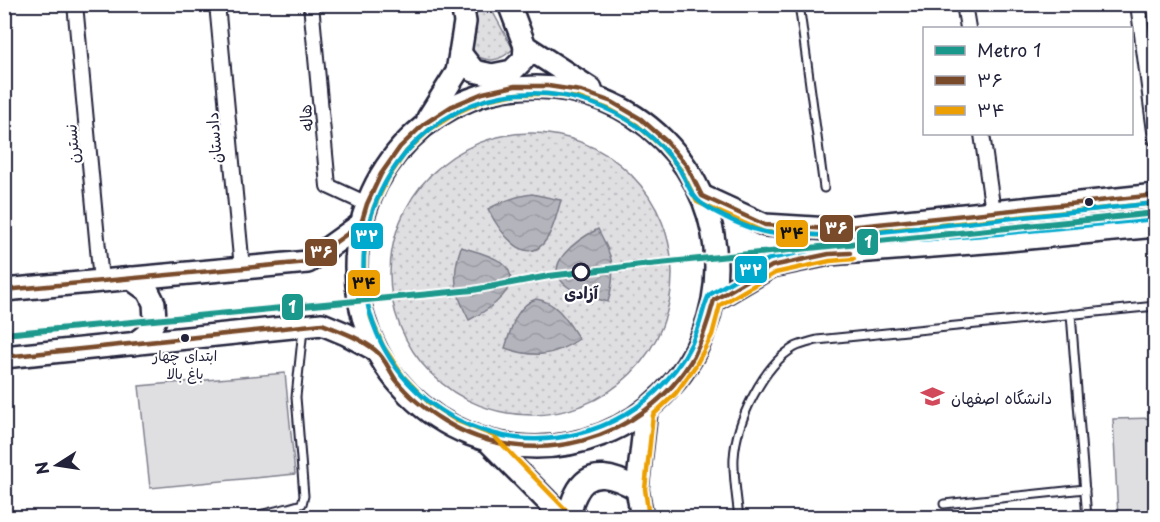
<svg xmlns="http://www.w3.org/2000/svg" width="1160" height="522" font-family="'Playpen Sans','Playpen Sans Arabic',sans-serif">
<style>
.grass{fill:url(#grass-dots);stroke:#80808e;stroke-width:1.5}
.pitch{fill:#dfdfe2;stroke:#80808e;stroke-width:1.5}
.water{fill:url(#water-waves);stroke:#7a7a88;stroke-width:1.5}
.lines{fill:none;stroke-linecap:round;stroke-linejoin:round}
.service-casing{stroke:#22223b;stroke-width:11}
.minor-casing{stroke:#22223b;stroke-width:18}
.primary-casing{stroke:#22223b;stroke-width:26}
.service{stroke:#fff;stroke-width:7}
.minor{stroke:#fff;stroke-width:14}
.primary{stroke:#fff;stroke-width:21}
.bus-1-casing{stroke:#fff;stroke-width:9}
.bus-2-casing{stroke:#fff;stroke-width:9}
.bus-3-casing{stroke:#fff;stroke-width:9}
.bus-1{stroke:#7a4b2a;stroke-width:4.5}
.bus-2{stroke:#ec9f03;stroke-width:4.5}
.bus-3{stroke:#00a9ce;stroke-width:4.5}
.metro-1-casing{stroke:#fff;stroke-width:10}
.metro-1{stroke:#1a988c;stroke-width:6}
.bus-dot{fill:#22223b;stroke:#fff;stroke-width:2}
.stop-dot{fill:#fff;stroke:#22223b;stroke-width:3}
.labels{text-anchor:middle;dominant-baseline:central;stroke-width:4.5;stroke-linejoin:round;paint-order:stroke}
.bus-label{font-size:14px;fill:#22223b;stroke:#fff}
.street-label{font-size:16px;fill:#22223b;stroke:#fff}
.stop-label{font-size:16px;font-weight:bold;fill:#22223b;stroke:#fff}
.poi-label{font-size:16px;fill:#22223b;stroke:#fff;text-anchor:start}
.line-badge{stroke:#fff;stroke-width:2}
.badge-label{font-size:16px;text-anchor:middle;font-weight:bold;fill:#fff}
.pale-badge-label{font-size:16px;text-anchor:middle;font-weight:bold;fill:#111}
</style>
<defs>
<pattern id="grass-dots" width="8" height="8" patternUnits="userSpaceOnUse" patternTransform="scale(1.5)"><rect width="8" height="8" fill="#dfdfe2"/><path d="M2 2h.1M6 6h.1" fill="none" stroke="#bfbfc3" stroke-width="1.8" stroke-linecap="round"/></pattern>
<pattern id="water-waves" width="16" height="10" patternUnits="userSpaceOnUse" patternTransform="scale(1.5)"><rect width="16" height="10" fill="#b4b4bc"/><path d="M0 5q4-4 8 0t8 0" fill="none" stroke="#9a9aa2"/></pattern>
</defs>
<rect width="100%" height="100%" fill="#fff"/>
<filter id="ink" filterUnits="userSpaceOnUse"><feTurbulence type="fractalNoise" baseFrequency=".0167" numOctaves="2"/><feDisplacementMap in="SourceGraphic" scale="12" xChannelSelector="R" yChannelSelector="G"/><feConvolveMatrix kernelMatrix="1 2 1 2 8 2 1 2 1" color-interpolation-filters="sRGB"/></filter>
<g filter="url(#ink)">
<g class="grass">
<path d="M 477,5 L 489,5 L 513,49 C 499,62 489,63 472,54 Z"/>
<circle cx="531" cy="274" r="141"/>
</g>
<g class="pitch">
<path d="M 285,373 L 295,474 L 150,488 L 139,386 Z"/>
<path d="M 1155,418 L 1155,517 L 1118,517 L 1113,419 Z"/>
</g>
<g class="water">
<path d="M 532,194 L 561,200 C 557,213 554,229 546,240 C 525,271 497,227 488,209 C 503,201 515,196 532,194 Z"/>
<path d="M 598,229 C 613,257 617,270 608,302 C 595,298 579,295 568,287 C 537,266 580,238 598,229 Z"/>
<path d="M 461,247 C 474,251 489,254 501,262 C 530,284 487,311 469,320 C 455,293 451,276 461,247 Z"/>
<path d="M 536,299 C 558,302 568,322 579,339 C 553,357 534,358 505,348 C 511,330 515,306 536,299 Z"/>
</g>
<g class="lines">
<defs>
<g id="service">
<path d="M 799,4 L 824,188"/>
<path d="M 1071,314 L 1087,518"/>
<path d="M 944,504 L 1085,489"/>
<path d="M 247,518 L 288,508 L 302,504 L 304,496 L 296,397 L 303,329"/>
<path d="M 739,518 C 737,499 733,475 734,458 C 736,422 763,365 795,347 C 801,344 810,342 817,340 L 1156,306"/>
</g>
<g id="minor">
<path d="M 75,4 L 101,281"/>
<path d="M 217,4 L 242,268"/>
<path d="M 311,4 L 328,186 L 367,204"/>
<path d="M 964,4 L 968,28"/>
<path d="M 1138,4 L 1156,139"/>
<path d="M 982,134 L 993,212"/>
</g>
<g id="primary">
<path d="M 509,4 L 525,46 L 591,89"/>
<path d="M 460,53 L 474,71 L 492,75 L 512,71 L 524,59 L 525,46"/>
<circle cx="536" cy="267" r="180"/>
<path d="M 428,118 L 457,72 L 465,22 L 462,4"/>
<path d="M 702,196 L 765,225 L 830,229 L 1156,195"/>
<path d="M 130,278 L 148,291 L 154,303 L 155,320 L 147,334 L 134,344"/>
<path d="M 4,290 L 308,262 L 361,224"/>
<path d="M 714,300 L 772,266 L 829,254 L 998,241 L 1156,226"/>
<path d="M 4,357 L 322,324 L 346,334 L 376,350"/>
<path d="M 489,442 L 564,518"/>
<path d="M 572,518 C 570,510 572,501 576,494 C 589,466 616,477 637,489"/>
<path d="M 642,518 L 637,489 L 646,411"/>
</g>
</defs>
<use href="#service" class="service-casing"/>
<use href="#minor" class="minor-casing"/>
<use href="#primary" class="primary-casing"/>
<use href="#service" class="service"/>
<use href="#minor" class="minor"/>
<use href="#primary" class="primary"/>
<defs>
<g id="bus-1">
<path d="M 4,290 L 308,262 L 361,224 L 367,204 L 381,174 L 400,147 L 424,124 L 452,106 L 483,93 L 515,86 L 548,86 L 581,91 L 612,102 L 641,119 L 666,141 L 687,166 L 702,196 L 765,225 L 830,229 L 1156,195"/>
<path d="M 4,357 L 322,324 C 340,331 360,338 375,350 C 385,358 389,370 396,380 C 409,397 426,410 444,421 C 530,474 644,442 694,356 C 703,338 709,319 714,300 L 772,266 L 829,254 L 850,253"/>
</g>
<g id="bus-2">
<path d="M 569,513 L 494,436 L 457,421 L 428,402 L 403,376 L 383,346 L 371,318 L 364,288 L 364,256 L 368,226 L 374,207 L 388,178 L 406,152 L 429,130 L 456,113 L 485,100 L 516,94 L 547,94 L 579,98 L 609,109 L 637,125 L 661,146 L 681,170 L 697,202 L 764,232 L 831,236 L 1156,203"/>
<path d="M 649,517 L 645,489 L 653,415 L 676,393 L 696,365 L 712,335 L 720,305 L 775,273 L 830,261 L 854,259"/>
</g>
<path id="bus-3" d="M 1155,219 L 997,234 L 827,247 L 769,259 L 709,295 C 704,305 702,317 698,328 C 691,348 680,366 665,382 C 642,408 610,426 577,434 C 549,441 519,441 491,433 C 373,400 326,263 397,164 C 421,130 461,103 502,96 C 563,85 629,108 669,155 C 674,161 679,167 682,174 C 688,184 691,196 701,203 C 718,215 749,230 770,233 C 777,234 785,234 793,234 C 812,235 831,236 851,235 L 1156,203"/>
</defs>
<use href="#bus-1" class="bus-1-casing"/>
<use href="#bus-2" class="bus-2-casing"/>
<use href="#bus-3" class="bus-3-casing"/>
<use href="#bus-1" class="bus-1"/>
<use href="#bus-2" class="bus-2"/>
<use href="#bus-3" class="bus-3"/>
<defs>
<path id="metro-1" d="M 4,334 L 473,290 L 549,276 L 650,264 L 1156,213"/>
</defs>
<use href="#metro-1" class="metro-1-casing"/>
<use href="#metro-1" class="metro-1"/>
</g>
</g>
<defs>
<symbol id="university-bare" viewBox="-9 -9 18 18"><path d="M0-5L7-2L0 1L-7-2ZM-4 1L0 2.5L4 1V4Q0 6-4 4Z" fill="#d1495b" stroke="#fff" stroke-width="2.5" paint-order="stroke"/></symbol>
</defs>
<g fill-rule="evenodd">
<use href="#university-bare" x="916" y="380" width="33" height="33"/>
</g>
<g class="bus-dot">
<circle cx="1089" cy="202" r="5"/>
<circle cx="185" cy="338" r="5"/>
</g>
<circle class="stop-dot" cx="581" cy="272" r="8"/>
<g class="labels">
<g class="bus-label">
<text x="185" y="355">ابتدای چهار<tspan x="185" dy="18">باغ بالا</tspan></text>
</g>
<g class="street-label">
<text transform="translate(305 118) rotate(-95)">هاله</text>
<text transform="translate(213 138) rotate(-95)">دادستان</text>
<text transform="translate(71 144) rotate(-95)">نسترن</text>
</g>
<g class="stop-label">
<text x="581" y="292">آزادی</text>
</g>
<g class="poi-label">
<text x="951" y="397">دانشگاه اصفهان</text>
</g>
</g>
<g class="line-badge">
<rect x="819" y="214" width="35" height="29" rx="6" fill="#7a4b2a"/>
<rect x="775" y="219" width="34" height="29" rx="6" fill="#ec9f03"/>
<rect x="350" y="222" width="34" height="28" rx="6" fill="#00a9ce"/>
<rect x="856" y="228" width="23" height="28" rx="6" fill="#1a988c"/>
<rect x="304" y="238" width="34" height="29" rx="6" fill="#7a4b2a"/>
<rect x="734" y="255" width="34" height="29" rx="6" fill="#00a9ce"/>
<rect x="347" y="269" width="34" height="28" rx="6" fill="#ec9f03"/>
<rect x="281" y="293" width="23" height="28" rx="6" fill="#1a988c"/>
</g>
<g class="badge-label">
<text x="836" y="234">۳۶</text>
<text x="367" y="242">۳۲</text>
<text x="868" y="248">1</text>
<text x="321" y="258">۳۶</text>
<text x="751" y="276">۳۲</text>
<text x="292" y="313">1</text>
</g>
<g class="pale-badge-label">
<text x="792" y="239">۳۴</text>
<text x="364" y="289">۳۴</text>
</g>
<rect width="1160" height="522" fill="none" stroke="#fff" stroke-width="24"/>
<rect x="12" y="12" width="1136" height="498" fill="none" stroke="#22223b" stroke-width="2" filter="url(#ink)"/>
<rect x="923" y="27" width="210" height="108" fill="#ffffff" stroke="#a7a7b1" stroke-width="1.5"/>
<rect x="935" y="46" width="30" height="9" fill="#1a988c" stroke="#a7a7b1" stroke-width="1.5"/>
<text x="977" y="57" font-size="18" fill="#22223b">Metro 1</text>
<rect x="935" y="76" width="30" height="9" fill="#7a4b2a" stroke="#a7a7b1" stroke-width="1.5"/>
<text x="977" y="87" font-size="18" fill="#22223b">۳۶</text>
<rect x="935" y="106" width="30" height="9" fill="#ec9f03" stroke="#a7a7b1" stroke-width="1.5"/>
<text x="977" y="117" font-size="18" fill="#22223b">۳۴</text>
<g transform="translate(57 465) rotate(258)" stroke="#ffffff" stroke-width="4.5" paint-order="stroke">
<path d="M0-4.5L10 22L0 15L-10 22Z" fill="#22223b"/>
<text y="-9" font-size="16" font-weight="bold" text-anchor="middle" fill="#22223b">N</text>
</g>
</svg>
